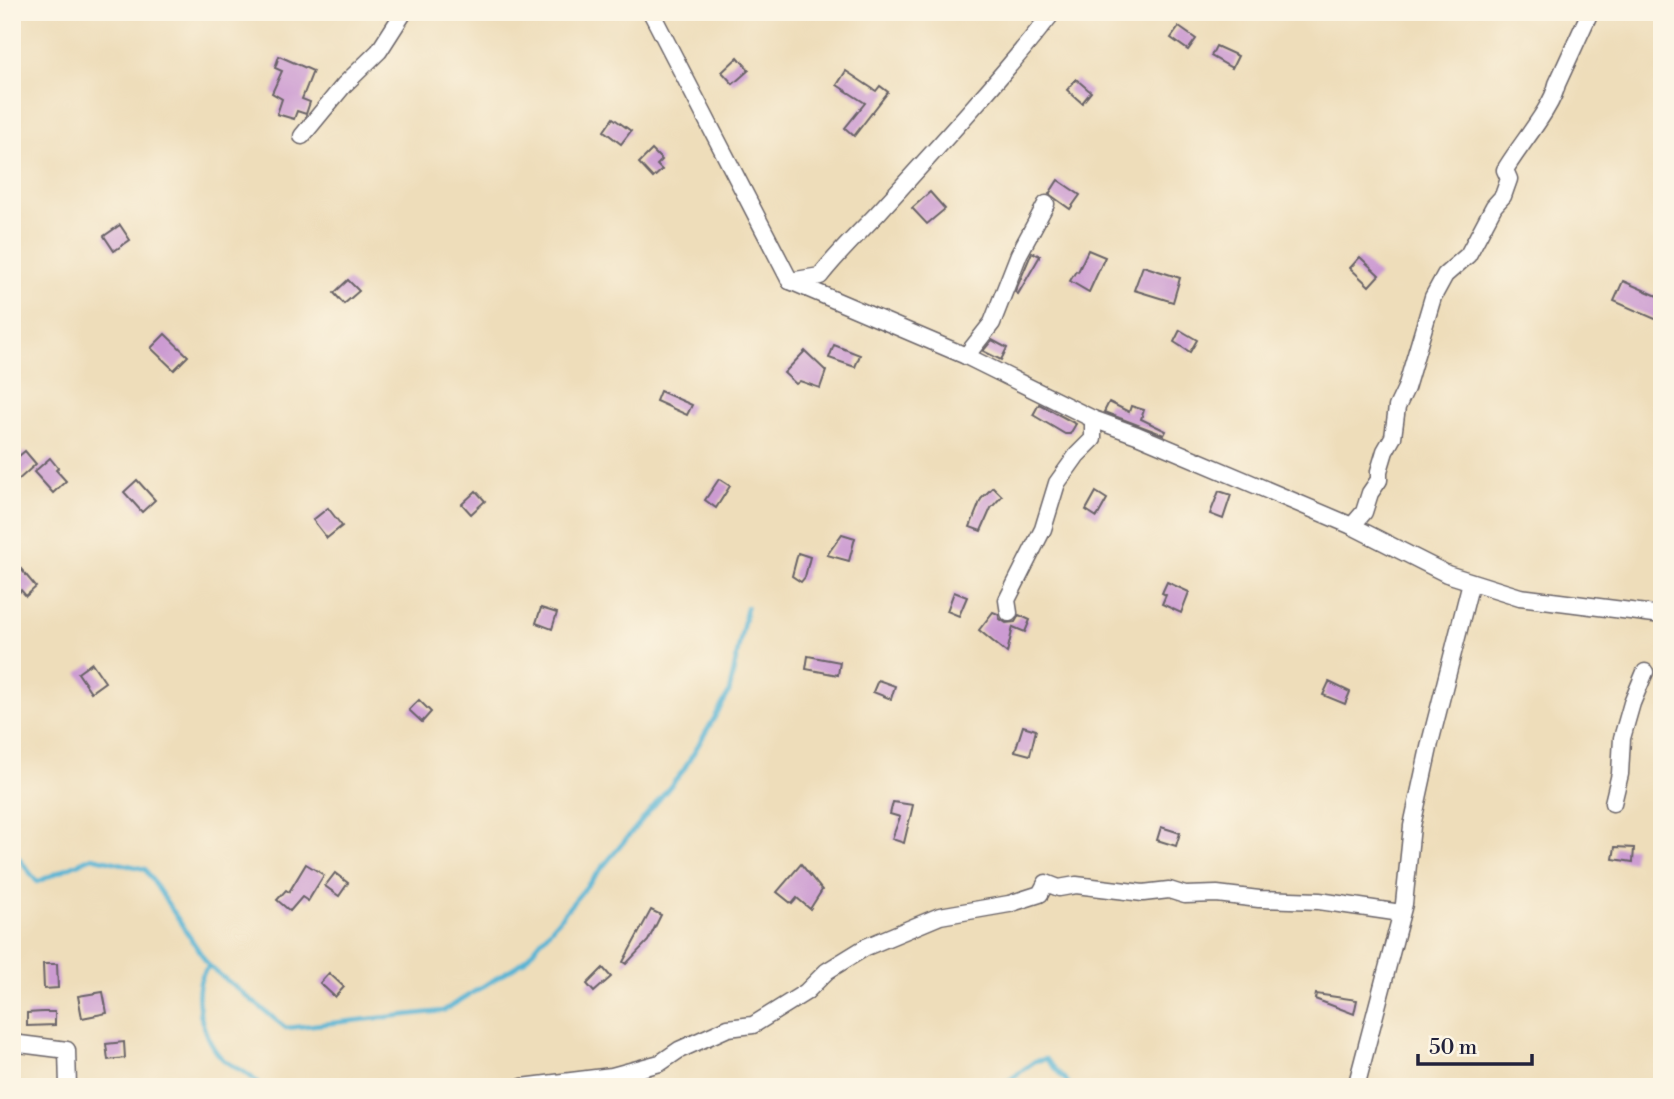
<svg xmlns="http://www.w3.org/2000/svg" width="1674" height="1099" font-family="'Libre Bodoni',serif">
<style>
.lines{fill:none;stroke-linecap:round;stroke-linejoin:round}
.stream{stroke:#56b4d4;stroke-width:4.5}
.building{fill:#cc9bd2}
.minor-casing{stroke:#696367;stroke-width:19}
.minor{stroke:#fff;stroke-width:16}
</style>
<rect width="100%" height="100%" fill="#fcf5e5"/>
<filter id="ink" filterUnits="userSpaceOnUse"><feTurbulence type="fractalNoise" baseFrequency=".0143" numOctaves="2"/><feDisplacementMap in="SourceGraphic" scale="14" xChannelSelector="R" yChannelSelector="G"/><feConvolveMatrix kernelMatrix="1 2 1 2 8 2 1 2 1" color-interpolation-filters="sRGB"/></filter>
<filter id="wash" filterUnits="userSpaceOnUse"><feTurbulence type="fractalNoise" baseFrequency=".00686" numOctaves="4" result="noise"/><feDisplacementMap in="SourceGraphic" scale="28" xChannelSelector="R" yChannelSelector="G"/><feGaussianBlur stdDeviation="1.57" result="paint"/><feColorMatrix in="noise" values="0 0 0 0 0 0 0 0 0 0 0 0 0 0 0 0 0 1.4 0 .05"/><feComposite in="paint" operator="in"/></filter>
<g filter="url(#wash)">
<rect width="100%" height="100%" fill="#eeddba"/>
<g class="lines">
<g class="stream">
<path d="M 12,849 L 37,882 L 92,857 L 145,869 L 209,966 L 286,1028 L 443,1011 L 524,961 L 683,771 L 729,693 L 747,607"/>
<path d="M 209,966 C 187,986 203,1044 225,1061 C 237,1070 252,1073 260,1087"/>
<path d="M 1000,1087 L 1035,1061 L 1046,1059 L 1072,1087"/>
</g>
</g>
<g id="blocks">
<g class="building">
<path d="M 1179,27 L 1196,39 L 1188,50 L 1171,38 Z"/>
<path d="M 1216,46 L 1238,56 L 1232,68 L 1211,56 Z"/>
<path d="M 279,56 L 313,71 L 302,99 L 310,102 L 306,114 L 297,111 L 294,119 L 277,114 L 282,99 L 272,93 L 282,71 L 275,68 Z"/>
<path d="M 738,57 L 749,70 L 733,84 L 722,72 Z"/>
<path d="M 846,71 L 876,91 L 880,86 L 888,92 L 854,136 L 845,128 L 865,103 L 837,85 Z"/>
<path d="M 1076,79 L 1091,92 L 1082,103 L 1067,90 Z"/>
<path d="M 613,118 L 631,131 L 621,144 L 604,131 Z"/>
<path d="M 652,150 L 662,160 L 657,165 L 662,170 L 653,178 L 639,163 Z"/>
<path d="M 1058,180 L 1080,195 L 1070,209 L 1049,194 Z"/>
<path d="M 930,192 L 945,209 L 927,224 L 912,208 Z"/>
<path d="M 120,225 L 130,240 L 114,251 L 104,236 Z"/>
<path d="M 1088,250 L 1105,257 L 1089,292 L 1070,281 L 1076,271 L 1078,272 Z"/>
<path d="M 1032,252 L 1040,256 L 1018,294 L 1015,292 Z"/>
<path d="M 1360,257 L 1379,275 L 1369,286 L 1350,268 Z"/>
<path d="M 1143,266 L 1180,278 L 1173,302 L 1134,290 Z"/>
<path d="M 348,280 L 359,291 L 344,304 L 334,293 Z"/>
<path d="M 1623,281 L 1662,298 L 1662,322 L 1614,301 Z"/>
<path d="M 1180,330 L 1197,340 L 1190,352 L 1174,342 Z"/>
<path d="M 165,334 L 188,356 L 174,370 L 151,348 Z"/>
<path d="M 992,340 L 1007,348 L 1001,360 L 983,351 Z"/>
<path d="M 834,345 L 860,355 L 855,367 L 829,358 Z"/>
<path d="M 805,351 L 826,371 L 820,388 L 800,381 L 796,384 L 784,373 Z"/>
<path d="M 660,391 L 692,405 L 687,415 L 656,401 Z"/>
<path d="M 1109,402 L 1129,412 L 1131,406 L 1144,410 L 1141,419 L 1166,431 L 1164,435 L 1104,412 Z"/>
<path d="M 1039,404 L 1076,424 L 1070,434 L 1065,434 L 1033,415 Z"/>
<path d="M 25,451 L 36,464 L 17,481 L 12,475 L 12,462 Z"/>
<path d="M 50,458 L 58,468 L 56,470 L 66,481 L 53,493 L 34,472 Z"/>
<path d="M 719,479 L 730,486 L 716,508 L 705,500 Z"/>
<path d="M 137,480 L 155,500 L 142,512 L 124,492 Z"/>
<path d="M 993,487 L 1002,496 L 991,508 L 981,531 L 970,527 L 981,499 Z"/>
<path d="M 476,491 L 485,501 L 471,514 L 462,504 Z"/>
<path d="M 1219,491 L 1231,495 L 1223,519 L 1210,514 Z"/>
<path d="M 1096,492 L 1107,499 L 1097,517 L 1086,510 Z"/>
<path d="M 328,508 L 342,526 L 327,538 L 313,520 Z"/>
<path d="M 842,534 L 855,538 L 849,561 L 827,555 Z"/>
<path d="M 798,553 L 810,557 L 805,577 L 801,582 L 792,576 Z"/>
<path d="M 21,569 L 36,587 L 26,596 L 21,590 L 12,602 L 12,576 Z"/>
<path d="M 1167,582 L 1189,592 L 1181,613 L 1162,604 L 1166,595 L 1162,593 Z"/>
<path d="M 954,592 L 967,597 L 959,616 L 947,611 Z"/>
<path d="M 541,608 L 557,613 L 552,629 L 536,623 Z"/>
<path d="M 993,612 L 998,614 L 1000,619 L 1006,623 L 1015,622 L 1019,615 L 1030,620 L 1025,632 L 1013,627 L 1007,653 L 979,630 Z"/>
<path d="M 808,656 L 840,662 L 838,675 L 806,669 Z"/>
<path d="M 92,663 L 105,682 L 91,692 L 78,673 Z"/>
<path d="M 878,680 L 895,686 L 891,699 L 873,692 Z"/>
<path d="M 1329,682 L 1350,692 L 1345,704 L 1323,695 Z"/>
<path d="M 419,700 L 431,712 L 422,722 L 409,710 Z"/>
<path d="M 1023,726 L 1036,730 L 1030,755 L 1015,751 Z"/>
<path d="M 893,802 L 913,805 L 904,843 L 892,839 L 900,817 L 890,814 Z"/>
<path d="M 1161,827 L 1180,833 L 1176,846 L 1157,840 Z"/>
<path d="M 1615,847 L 1634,848 L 1633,862 L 1613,859 Z"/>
<path d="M 306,864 L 324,875 L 308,901 L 302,897 L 290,911 L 277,900 L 286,890 L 289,892 Z"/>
<path d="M 801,864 L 822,890 L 810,909 L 797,898 L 792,904 L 777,892 Z"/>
<path d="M 335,873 L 348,883 L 339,896 L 325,886 Z"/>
<path d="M 651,910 L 661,915 L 648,941 L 626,964 L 623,962 Z"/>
<path d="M 43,964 L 57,964 L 58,988 L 44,989 Z"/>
<path d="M 603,968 L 611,977 L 594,992 L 587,984 Z"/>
<path d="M 329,973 L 344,987 L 335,997 L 320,983 Z"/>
<path d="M 103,992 L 107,1013 L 82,1018 L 78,996 Z"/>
<path d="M 1316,994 L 1357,1000 L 1354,1014 L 1315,999 Z"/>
<path d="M 43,1012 L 55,1012 L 55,1025 L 27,1026 L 27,1013 Z"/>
<path d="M 124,1042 L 125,1058 L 108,1060 L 106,1044 Z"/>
</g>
</g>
</g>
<g filter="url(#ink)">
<use href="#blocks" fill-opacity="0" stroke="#696367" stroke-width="2"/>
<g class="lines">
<defs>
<g id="minor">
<path d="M 651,12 L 790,281 L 820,276 C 838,253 858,234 878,213 C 938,147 998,82 1053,12"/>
<path d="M 302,136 L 344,85 L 379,51 L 404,12"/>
<path d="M 790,281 L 966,356 L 1093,419 L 1137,435 L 1352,526 L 1447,574 L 1520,597 L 1662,615"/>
<path d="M 966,356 L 992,323 L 1019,254 L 1046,204"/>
<path d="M 1352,526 L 1364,512 L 1370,493 L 1379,480 L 1379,471 L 1385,451 L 1393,437 L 1397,407 L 1406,388 L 1433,297 L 1445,275 L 1468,255 L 1494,206 L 1503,196 L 1509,179 L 1505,170 C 1518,147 1553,107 1557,84 L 1590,12"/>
<path d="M 1009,613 L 1007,600 L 1043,529 L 1057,483 L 1077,455 L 1093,439 L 1093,419"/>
<path d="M 1613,803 L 1620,774 L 1622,738 L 1632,703 L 1645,672"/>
<path d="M 12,1043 L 67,1050 L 68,1087"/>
<path d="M 522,1087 L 612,1076 L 660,1063 L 679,1050 L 728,1028 L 753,1025 L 806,992 L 827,971 L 866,947 L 940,916 L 1009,904 L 1040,894 L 1046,883 L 1059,888 L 1076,885 L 1143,893 L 1169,890 L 1185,895 L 1217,894 L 1259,899 L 1319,901 L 1401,913"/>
<path d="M 1356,1087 L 1404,904 L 1412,826 L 1430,743 L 1471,582"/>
</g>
</defs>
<use href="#minor" class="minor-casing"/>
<use href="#minor" class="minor"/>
</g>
</g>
<rect width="1674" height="1099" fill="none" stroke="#fcf5e5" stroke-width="42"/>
<path d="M1418 1054v10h114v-10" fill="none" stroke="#22223b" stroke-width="3.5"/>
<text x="1429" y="1054" font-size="21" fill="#22223b" stroke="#fcf5e5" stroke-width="5" paint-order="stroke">50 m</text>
</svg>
